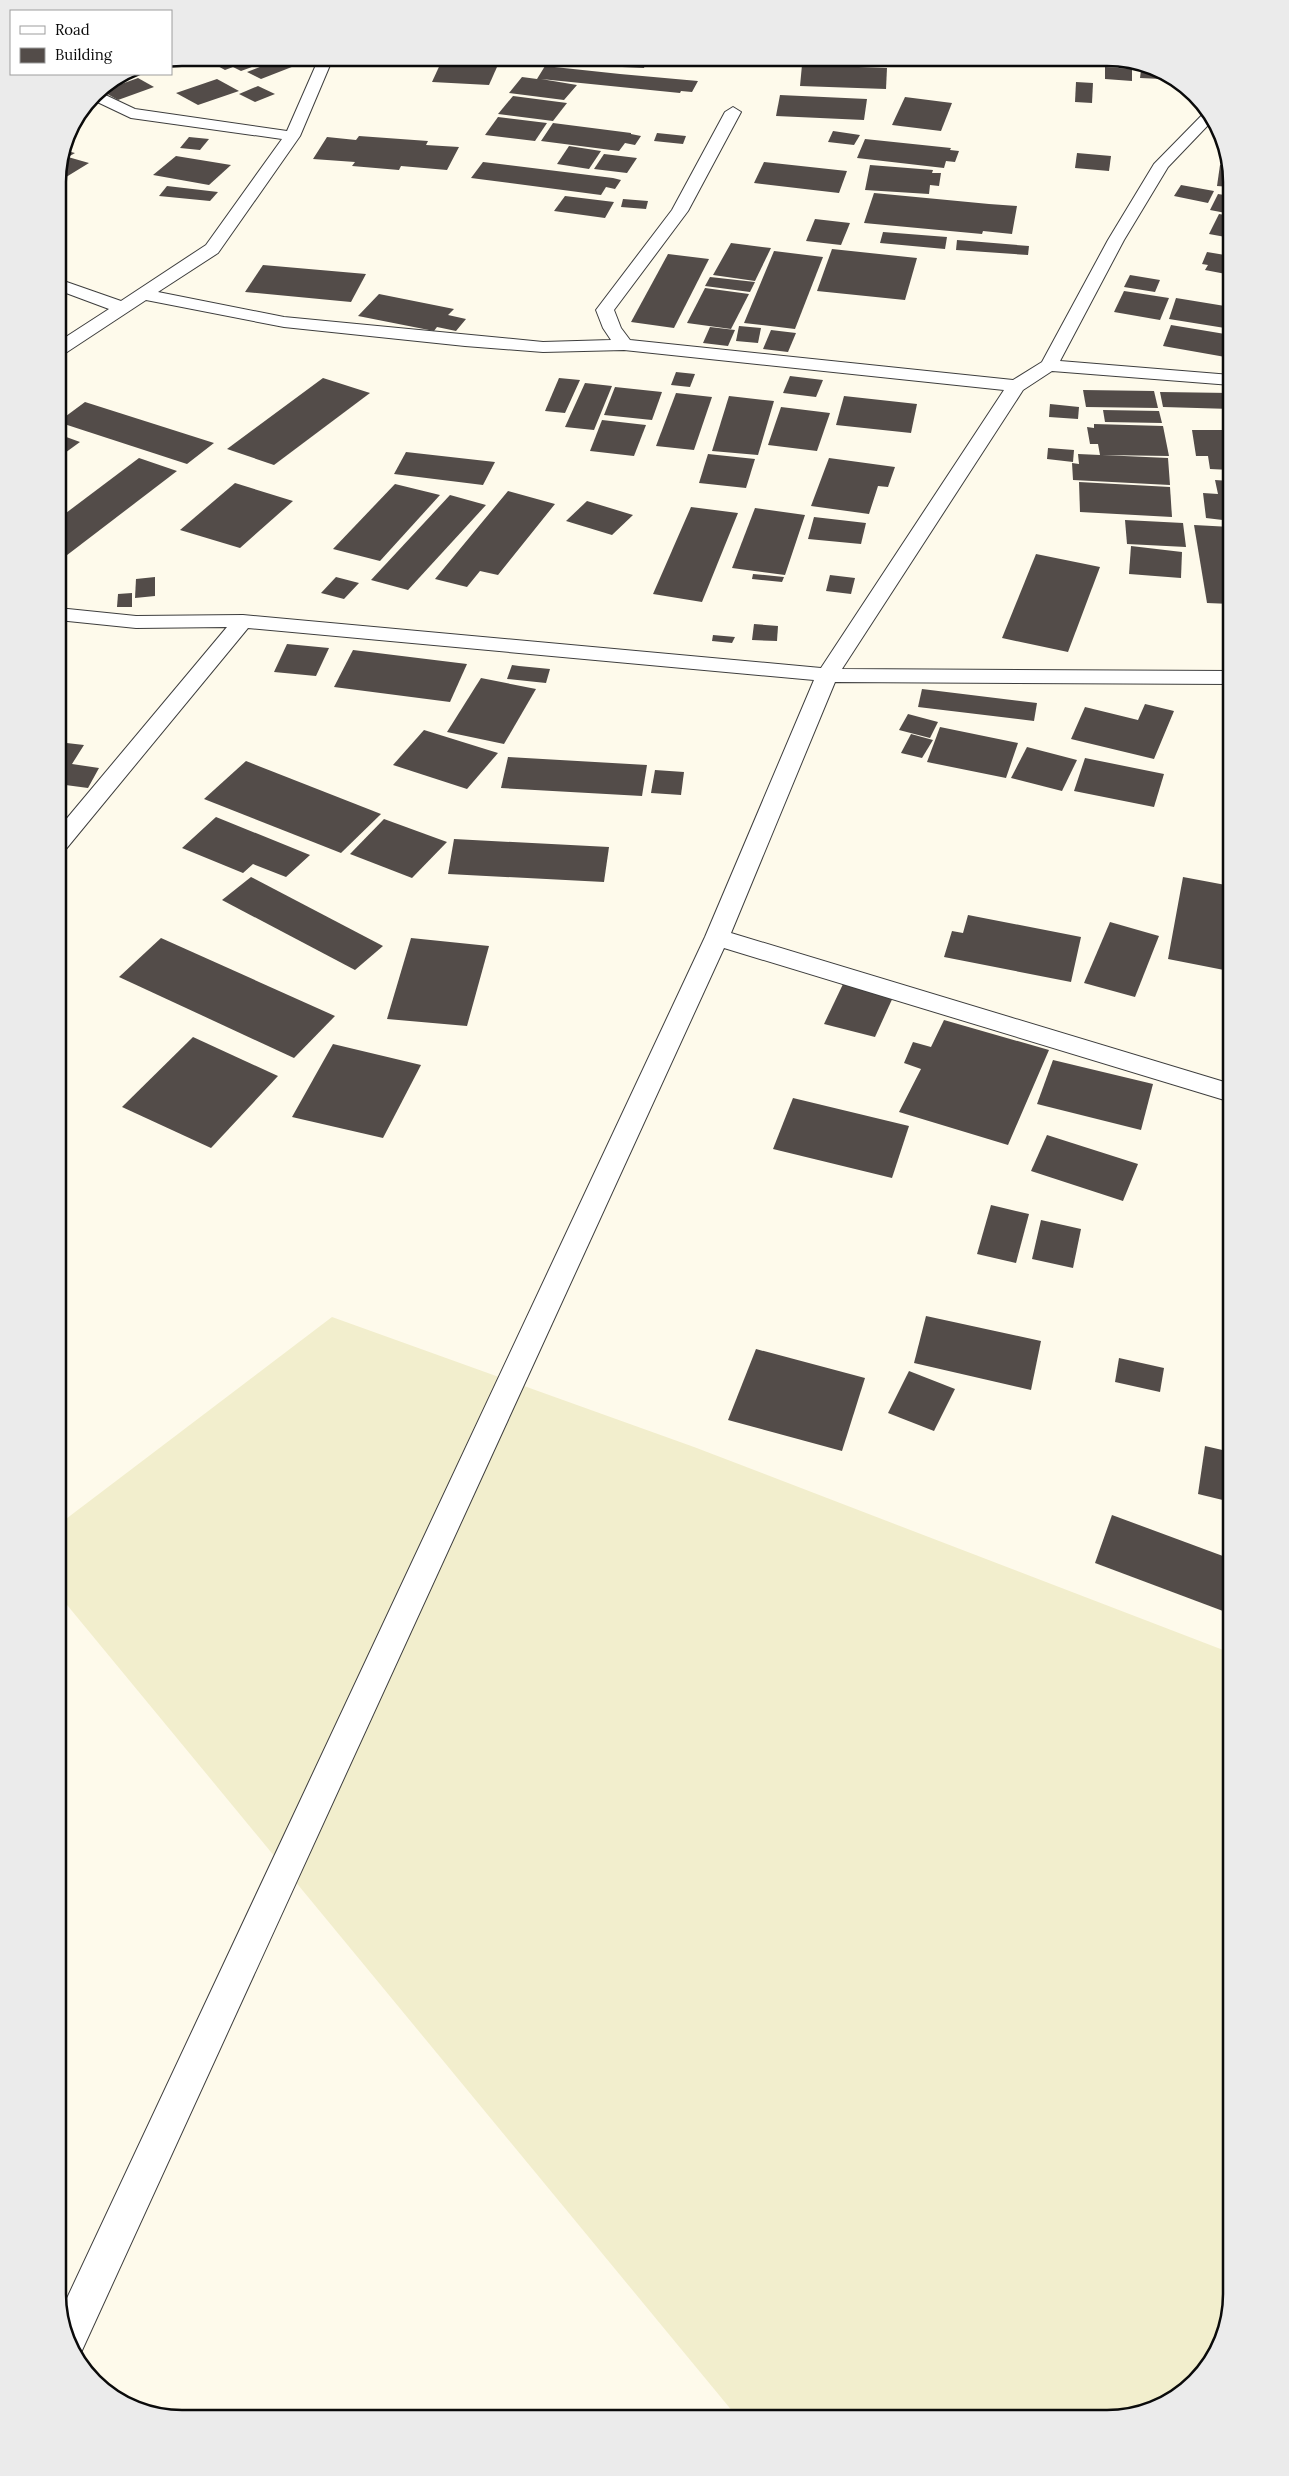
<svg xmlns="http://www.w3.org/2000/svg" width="1289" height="2476" font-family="Lora,serif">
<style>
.farmland{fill:#f2eecd}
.building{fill:#534c49}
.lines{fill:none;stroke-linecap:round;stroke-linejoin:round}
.street-casing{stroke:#3e3e3e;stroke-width:2}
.street{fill:#fff;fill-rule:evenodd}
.rim{fill:none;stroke:#0b0b0b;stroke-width:2.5}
</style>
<rect width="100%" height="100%" fill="#fefaeb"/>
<path class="farmland" d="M 332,1317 L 694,1447 L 1231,1653 L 1231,2294 L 1210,2363 L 1154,2409 L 1107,2418 L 738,2418 L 58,1594 L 58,1525 Z"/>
<g class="building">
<path d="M 215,58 L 277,58 L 241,71 L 233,67 L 225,70 L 214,64 L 222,61 Z"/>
<path d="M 283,58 L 290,58 L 302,63 L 261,79 L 247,72 Z"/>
<path d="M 443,58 L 501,58 L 489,85 L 432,82 Z"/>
<path d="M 603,58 L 647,58 L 644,68 L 600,66 Z"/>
<path d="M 684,58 L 874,58 L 875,61 L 685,64 Z"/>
<path d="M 802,65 L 887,68 L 886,89 L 800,86 Z"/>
<path d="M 545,66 L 620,74 L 698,81 L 692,92 L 681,91 L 680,93 L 541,79 L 577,85 L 564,100 L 509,93 L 522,77 L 537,79 Z"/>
<path d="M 1105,67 L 1132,69 L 1132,81 L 1105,79 Z"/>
<path d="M 1141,70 L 1162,75 L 1162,79 L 1140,78 Z"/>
<path d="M 138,78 L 154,87 L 118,100 L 102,91 Z"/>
<path d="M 217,79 L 239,91 L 198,105 L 176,93 Z"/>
<path d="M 1076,82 L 1093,83 L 1092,103 L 1075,102 Z"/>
<path d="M 258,86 L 275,94 L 255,102 L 239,94 Z"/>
<path d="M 780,95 L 867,99 L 864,120 L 776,116 Z"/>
<path d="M 513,96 L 567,103 L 553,121 L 498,114 Z"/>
<path d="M 905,97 L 952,103 L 941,131 L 892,125 Z"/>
<path d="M 498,117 L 547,123 L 535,141 L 485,135 Z"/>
<path d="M 553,123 L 631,133 L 631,134 L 641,136 L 635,145 L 625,143 L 619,151 L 541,141 Z"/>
<path d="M 833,131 L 860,135 L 854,145 L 828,142 Z"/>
<path d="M 657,133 L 686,136 L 683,144 L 654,141 Z"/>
<path d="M 359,136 L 428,141 L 426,145 L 459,147 L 447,170 L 401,166 L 399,170 L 352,166 L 355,162 L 313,159 L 327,137 L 356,140 Z"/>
<path d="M 189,137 L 209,139 L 200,150 L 180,148 Z"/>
<path d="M 865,139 L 951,148 L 950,150 L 959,151 L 955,162 L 946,161 L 944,168 L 857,158 Z"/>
<path d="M 569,146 L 601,151 L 589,169 L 557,164 Z"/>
<path d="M 63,150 L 75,153 L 68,157 L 89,163 L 58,182 Z"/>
<path d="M 1077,153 L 1111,156 L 1109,171 L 1075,168 Z"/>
<path d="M 604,154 L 637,158 L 627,173 L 594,169 Z"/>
<path d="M 176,156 L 231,165 L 209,185 L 153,175 Z"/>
<path d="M 483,162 L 613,178 L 621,180 L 615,189 L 606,187 L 601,195 L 471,178 Z"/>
<path d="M 764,162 L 847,171 L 839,193 L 754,183 Z"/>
<path d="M 870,165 L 933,170 L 932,173 L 941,173 L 939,186 L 930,185 L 929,194 L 865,190 Z"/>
<path d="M 1220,165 L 1228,166 L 1231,187 L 1217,186 Z"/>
<path d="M 1181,185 L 1214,191 L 1208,203 L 1174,196 Z"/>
<path d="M 167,186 L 218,192 L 210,201 L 159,196 Z"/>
<path d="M 874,193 L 989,204 L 1017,206 L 1012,234 L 983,231 L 982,234 L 864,223 Z"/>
<path d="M 1218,194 L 1231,196 L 1231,214 L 1210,210 Z"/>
<path d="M 565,196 L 614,202 L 605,218 L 554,211 Z"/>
<path d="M 623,199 L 648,201 L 646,209 L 621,207 Z"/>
<path d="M 1219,214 L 1231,216 L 1231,238 L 1209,234 Z"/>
<path d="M 815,219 L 850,223 L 841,245 L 806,241 Z"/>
<path d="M 883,232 L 947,237 L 945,249 L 880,243 Z"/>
<path d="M 957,240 L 1029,246 L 1028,255 L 956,250 Z"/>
<path d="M 731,243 L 771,248 L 755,281 L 713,275 Z"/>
<path d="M 832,249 L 917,258 L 905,300 L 817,291 Z"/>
<path d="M 774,251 L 823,257 L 795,329 L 744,323 Z"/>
<path d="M 1207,252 L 1231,256 L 1231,275 L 1205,270 L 1208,265 L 1202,264 Z"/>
<path d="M 668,254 L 709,259 L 674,328 L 631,322 Z"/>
<path d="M 263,265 L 366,274 L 351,302 L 245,292 Z"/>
<path d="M 1130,275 L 1160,280 L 1155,292 L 1124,287 Z"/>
<path d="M 710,277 L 755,282 L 750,292 L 705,286 Z"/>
<path d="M 705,288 L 749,294 L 731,329 L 687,323 Z"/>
<path d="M 1124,291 L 1169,298 L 1160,320 L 1114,312 Z"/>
<path d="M 379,294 L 454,309 L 448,315 L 466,319 L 456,331 L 437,327 L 434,331 L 358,316 Z"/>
<path d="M 1176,298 L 1231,307 L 1231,329 L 1169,319 Z"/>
<path d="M 1171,325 L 1231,335 L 1231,358 L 1163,346 Z"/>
<path d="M 739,326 L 761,328 L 758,343 L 736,341 Z"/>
<path d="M 710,327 L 735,330 L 728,346 L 703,343 Z"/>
<path d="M 771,330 L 796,333 L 788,352 L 763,349 Z"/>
<path d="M 676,372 L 695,374 L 690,387 L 671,385 Z"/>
<path d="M 790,376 L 823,380 L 816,397 L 783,393 Z"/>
<path d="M 323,378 L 370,393 L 274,465 L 227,449 Z"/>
<path d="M 559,378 L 580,380 L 565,413 L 545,411 Z"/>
<path d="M 585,383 L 612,386 L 594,430 L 565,427 Z"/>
<path d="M 615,387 L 662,392 L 652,420 L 604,415 Z"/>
<path d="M 1083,390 L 1154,391 L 1158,408 L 1086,407 Z"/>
<path d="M 1160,392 L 1231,393 L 1231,409 L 1163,407 Z"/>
<path d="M 676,393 L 712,397 L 694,450 L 656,446 Z"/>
<path d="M 729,396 L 774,401 L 758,455 L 712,451 Z"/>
<path d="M 844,396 L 917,404 L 911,433 L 836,425 Z"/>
<path d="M 85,402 L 214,443 L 187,464 L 58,422 Z"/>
<path d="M 1050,404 L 1079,407 L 1078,419 L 1049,417 Z"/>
<path d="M 781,407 L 830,413 L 817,451 L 768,445 Z"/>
<path d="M 1103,410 L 1159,411 L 1162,423 L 1105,422 Z"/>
<path d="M 602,420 L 646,425 L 634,456 L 590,451 Z"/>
<path d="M 1094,424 L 1163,426 L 1169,456 L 1102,455 L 1168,458 L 1170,485 L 1073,480 L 1072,463 L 1079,464 L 1078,454 L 1100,455 L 1098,444 L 1090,444 L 1087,427 L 1094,428 Z"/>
<path d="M 1229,428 L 1231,428 L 1231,470 L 1210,469 L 1208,456 L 1196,456 L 1192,430 L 1230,430 Z"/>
<path d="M 58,434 L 80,442 L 58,458 Z"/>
<path d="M 1048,448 L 1074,450 L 1073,462 L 1047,459 Z"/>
<path d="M 406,452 L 495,462 L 483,485 L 394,474 Z"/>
<path d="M 708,454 L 755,459 L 746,488 L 699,483 Z"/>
<path d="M 139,458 L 177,471 L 58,562 L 58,519 Z"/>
<path d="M 829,458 L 895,467 L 888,487 L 878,486 L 869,514 L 811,506 Z"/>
<path d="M 1215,480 L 1231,481 L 1231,521 L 1206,518 L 1203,493 L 1218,494 Z"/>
<path d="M 1079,482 L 1170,487 L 1172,517 L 1080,512 Z"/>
<path d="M 235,483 L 293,501 L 240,548 L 180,530 Z"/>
<path d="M 395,484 L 440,495 L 380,561 L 333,549 Z"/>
<path d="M 508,491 L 555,504 L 498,575 L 480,571 L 467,587 L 435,579 Z"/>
<path d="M 450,495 L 486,505 L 408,590 L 371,580 Z"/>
<path d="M 587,501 L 633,515 L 612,535 L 566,521 Z"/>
<path d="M 691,507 L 738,513 L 702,602 L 653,594 Z"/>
<path d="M 755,508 L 805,515 L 785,575 L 732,568 Z"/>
<path d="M 814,517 L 866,523 L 861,544 L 808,539 Z"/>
<path d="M 1125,520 L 1183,523 L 1186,547 L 1127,544 Z"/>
<path d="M 1194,525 L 1231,527 L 1231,604 L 1207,603 Z"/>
<path d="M 1131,546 L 1182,552 L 1181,578 L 1129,574 Z"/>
<path d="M 1036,554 L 1100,567 L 1068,652 L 1002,638 Z"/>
<path d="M 753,574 L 784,577 L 782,582 L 752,579 Z"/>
<path d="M 830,575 L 855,578 L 851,594 L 826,591 Z"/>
<path d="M 155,577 L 155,596 L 135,598 L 136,579 Z"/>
<path d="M 336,577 L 359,583 L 344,599 L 321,593 Z"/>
<path d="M 132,593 L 132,607 L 117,607 L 118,594 Z"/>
<path d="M 754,624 L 778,626 L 777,641 L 752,640 Z"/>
<path d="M 713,635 L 735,637 L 732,643 L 712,641 Z"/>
<path d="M 287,644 L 329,648 L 316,676 L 274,672 Z"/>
<path d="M 353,650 L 467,664 L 450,702 L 334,687 Z"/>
<path d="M 512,665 L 519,666 L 550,669 L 546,683 L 507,679 Z"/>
<path d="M 481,678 L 536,689 L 504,744 L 447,732 Z"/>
<path d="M 922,689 L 1037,703 L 1034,721 L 918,707 Z"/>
<path d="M 1145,704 L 1174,711 L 1154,759 L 1071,739 L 1085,707 L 1138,720 Z"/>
<path d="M 908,714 L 938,722 L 930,738 L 899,730 Z"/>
<path d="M 940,727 L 1018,743 L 1006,778 L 927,762 Z"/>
<path d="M 424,730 L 498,753 L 467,789 L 393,765 Z"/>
<path d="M 911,734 L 933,740 L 922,758 L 901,753 Z"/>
<path d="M 58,742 L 84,745 L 72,764 L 99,768 L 88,788 L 58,784 Z"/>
<path d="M 1027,747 L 1077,760 L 1062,791 L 1011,778 Z"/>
<path d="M 508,757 L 647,765 L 642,796 L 501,788 Z"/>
<path d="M 1085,758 L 1164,774 L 1154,807 L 1074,791 Z"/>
<path d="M 246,761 L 381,814 L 341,853 L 204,799 Z"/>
<path d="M 655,770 L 684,772 L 681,795 L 651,793 Z"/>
<path d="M 216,817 L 310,855 L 286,877 L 253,864 L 243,873 L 182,848 Z"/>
<path d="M 384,819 L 447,842 L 412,878 L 350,854 Z"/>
<path d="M 454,839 L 609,847 L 604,882 L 448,874 Z"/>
<path d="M 251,877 L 383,946 L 355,970 L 222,900 Z"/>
<path d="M 1183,877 L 1231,886 L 1231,969 L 1225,967 L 1224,970 L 1168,959 Z"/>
<path d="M 968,915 L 1081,937 L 1071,982 L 944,957 L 952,931 L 963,933 Z"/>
<path d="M 1110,922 L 1159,936 L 1135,997 L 1084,983 Z"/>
<path d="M 161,938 L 335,1016 L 294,1058 L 119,977 Z"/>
<path d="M 411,938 L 489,946 L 467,1026 L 387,1019 Z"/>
<path d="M 844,982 L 894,995 L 875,1037 L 824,1024 Z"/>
<path d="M 944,1020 L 1049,1050 L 1008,1145 L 899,1112 L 921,1069 L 904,1063 L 913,1042 L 931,1047 Z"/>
<path d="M 193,1037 L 278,1076 L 211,1148 L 122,1107 Z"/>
<path d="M 333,1044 L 421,1065 L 383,1138 L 292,1117 Z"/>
<path d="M 1053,1060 L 1153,1084 L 1141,1130 L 1037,1104 Z"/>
<path d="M 793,1098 L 909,1126 L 892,1178 L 773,1149 Z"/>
<path d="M 1047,1135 L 1138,1164 L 1123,1201 L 1031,1171 Z"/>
<path d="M 991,1205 L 1029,1214 L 1016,1263 L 977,1254 Z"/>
<path d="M 1041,1220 L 1081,1229 L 1073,1268 L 1032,1259 Z"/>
<path d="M 926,1316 L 1041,1341 L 1031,1390 L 914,1363 Z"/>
<path d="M 756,1349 L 865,1378 L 842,1451 L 728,1420 Z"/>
<path d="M 1119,1358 L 1164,1368 L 1160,1392 L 1115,1382 Z"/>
<path d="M 909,1371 L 955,1389 L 934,1431 L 888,1413 Z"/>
<path d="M 1205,1446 L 1231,1452 L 1231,1502 L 1198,1494 Z"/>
<path d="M 1112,1515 L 1231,1559 L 1231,1614 L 1095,1563 Z"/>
</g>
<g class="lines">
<defs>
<g id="street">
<path d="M 319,58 L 333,58 L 300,136 L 218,253 L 158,292 L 284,317 L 543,342 L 611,340 L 603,328 L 596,310 L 672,210 L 725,112 L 733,107 L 741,112 L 688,211 L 614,310 L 621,328 L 630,340 L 1013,380 L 1042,362 L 1108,240 L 1154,164 L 1205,112 L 1212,121 L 1168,167 L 1124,240 L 1060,361 L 1231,375 L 1231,385 L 1052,371 L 1023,390 L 842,669 L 1231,671 L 1231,684 L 835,682 L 731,933 L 1231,1084 L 1231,1102 L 724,948 L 79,2357 L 67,2341 L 61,2311 L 705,937 L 814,680 L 248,628 L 66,849 L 58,852 L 58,829 L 227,627 L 136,628 L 58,620 L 58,608 L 136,616 L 243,615 L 821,668 L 1004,390 L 624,350 L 543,352 L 465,346 L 284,327 L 146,300 L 64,354 L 58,355 L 58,342 L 109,309 L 58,290 L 58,279 L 121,301 L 206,245 L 282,139 L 131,118 L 91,99 L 94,94 L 99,92 L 135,109 L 287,131 Z"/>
<path d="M 907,58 L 1047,58 L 1040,62 L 935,66 L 909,61 Z"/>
</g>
</defs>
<use href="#street" class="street-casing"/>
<use href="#street" class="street"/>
</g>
<path d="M0 0H1289V2476H0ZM182 66H1107A116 116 0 0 1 1223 182V2294A116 116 0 0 1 1107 2410H182A116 116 0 0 1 66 2294V182A116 116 0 0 1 182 66Z" fill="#ebebeb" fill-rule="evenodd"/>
<path class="rim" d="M182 66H1107A116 116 0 0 1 1223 182V2294A116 116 0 0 1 1107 2410H182A116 116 0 0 1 66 2294V182A116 116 0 0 1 182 66Z"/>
<rect x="10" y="10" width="162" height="65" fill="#ffffff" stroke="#9d9d9d"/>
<rect x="20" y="26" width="25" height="8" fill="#ffffff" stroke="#9d9d9d"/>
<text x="55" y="35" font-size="15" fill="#0b0b0b">Road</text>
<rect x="20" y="48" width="25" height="15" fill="#534c49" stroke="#9d9d9d"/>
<text x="55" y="60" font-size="15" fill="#0b0b0b">Building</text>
</svg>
